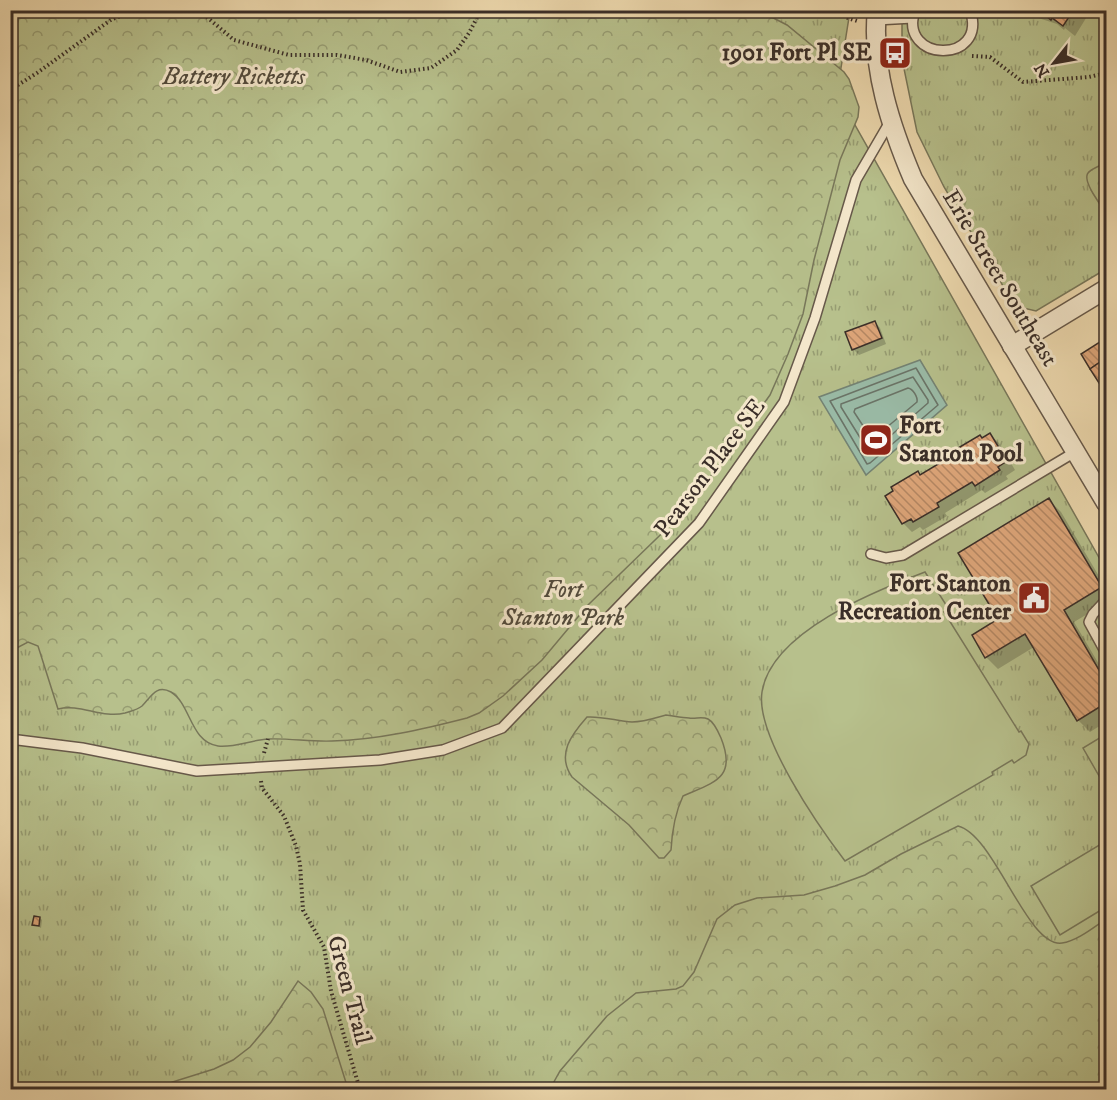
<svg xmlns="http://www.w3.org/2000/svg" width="1117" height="1100" font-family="'IM FELL DW Pica',serif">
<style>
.grass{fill:url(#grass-tufts);stroke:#78775a;stroke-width:1.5}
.forest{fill:url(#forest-crowns);stroke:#78775a;stroke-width:1.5}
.pitch{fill:#b7c08c;stroke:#78775a;stroke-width:1.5}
.water{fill:#9abba7;stroke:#748374;stroke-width:1.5}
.shadow{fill:#0003}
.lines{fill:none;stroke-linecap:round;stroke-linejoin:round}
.shore{stroke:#6a7468;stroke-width:1.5}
.building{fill:url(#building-back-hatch);stroke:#3a2e28;stroke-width:1.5}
.service-casing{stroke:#67594a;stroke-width:12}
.minor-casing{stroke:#67594a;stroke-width:21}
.path{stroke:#3a2e28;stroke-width:4;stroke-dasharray:1.5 3;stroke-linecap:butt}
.service{stroke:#f4e7cb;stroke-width:9}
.minor{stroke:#f4e7cb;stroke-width:18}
.labels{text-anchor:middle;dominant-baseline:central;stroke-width:6;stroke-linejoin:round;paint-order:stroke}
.poi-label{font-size:24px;font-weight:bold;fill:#3a2e28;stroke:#f4e7cb;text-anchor:end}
.park-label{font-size:24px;font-style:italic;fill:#534b3c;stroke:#f4e7cb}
.street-label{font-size:24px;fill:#3a2e28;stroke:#f4e7cb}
</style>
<defs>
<pattern id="grass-tufts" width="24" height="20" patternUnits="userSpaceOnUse" patternTransform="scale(1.5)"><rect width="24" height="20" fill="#b7c08c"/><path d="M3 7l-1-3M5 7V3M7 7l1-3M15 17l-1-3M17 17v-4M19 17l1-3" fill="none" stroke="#969c72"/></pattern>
<pattern id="forest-crowns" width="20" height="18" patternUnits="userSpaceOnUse" patternTransform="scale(1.5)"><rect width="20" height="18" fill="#b7c08c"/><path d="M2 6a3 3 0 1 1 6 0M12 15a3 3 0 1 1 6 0" fill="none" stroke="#969c72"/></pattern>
<pattern id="building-back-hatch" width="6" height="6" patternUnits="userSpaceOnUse" patternTransform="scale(1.5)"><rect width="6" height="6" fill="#dda579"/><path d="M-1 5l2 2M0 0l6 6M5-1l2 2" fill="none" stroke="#b48763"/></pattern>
</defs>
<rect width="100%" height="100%" fill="#eedaaf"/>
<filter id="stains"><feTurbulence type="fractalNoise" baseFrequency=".00333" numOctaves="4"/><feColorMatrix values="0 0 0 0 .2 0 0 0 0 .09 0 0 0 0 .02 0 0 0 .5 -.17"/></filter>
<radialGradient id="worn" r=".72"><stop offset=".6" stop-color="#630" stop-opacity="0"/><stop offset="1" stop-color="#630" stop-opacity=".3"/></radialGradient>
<g class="grass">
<path d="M 10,11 L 850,11 L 837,93 L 1106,570 L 1106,1089 L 11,1089 Z"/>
<path d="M 902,11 L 1106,11 L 1106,269 L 1036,311 L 1015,306 L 944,187 L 917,132 L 902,59 Z"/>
</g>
<g class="forest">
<path d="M 11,10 L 760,11 L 787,25 L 844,72 L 849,79 L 859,107 L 858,117 L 840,160 L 814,260 L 803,314 L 788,354 L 770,395 L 687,509 L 588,605 L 542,660 L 503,696 L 479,713 L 467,718 C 424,729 377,740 332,741 C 311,742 289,738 268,739 C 251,740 234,748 218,746 C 190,742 191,704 171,692 C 156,684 151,697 142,706 C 137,710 131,711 125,713 C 102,719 80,703 58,709 L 38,646 L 28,642 L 11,651 Z"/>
<path d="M 1101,165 L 1106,166 L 1106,212 C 1101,206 1082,181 1088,173 C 1090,170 1097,167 1101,165 Z"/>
<path d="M 666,715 C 674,716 682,718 689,718 C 696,719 702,716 708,719 C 714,722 718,731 721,738 C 737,778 715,782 683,796 C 675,813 672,831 671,850 L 664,858 L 659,858 L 629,825 L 572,777 C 556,754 572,734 587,717 C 602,716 617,721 632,722 C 644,722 655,718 666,715 Z"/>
<path d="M 958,826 C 995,835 1027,948 1062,943 C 1077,941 1094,927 1106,919 L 1106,1089 L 550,1089 L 560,1071 L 607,1016 L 636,993 L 676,989 L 683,986 L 694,972 L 717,919 L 735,905 L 757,898 L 804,895 L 835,886 L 865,875 L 901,854 Z"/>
<path d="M 298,981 L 311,992 L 323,1009 L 348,1089 L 118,1089 L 134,1085 L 163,1085 L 214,1069 L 233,1060 L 250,1047 L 271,1022 Z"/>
</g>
<g class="pitch">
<path d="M 925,572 L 950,611 L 944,612 L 1019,732 L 1021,731 L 1029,744 L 1026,755 L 1014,763 L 1012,760 L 992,772 L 993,775 L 845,861 C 819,827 755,735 762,692 C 771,632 875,591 925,572 Z"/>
<path d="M 1106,734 L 1106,788 L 1083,748 Z"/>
<path d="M 1106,841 L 1106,907 L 1060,935 L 1031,886 Z"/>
</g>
<path class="water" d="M 920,360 L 947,405 L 866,475 L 819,397 Z"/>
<g class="shadow">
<path d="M 1022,10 L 1091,10 L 1075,36 L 1065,28 L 1064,30 L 1057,24 L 1029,15 Z"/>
<path d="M 875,322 L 880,328 L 886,344 L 859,355 L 853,349 Z"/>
<path d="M 1106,340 L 1106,387 L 1105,388 L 1083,354 Z"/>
<path d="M 990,435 L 999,443 L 1015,470 L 1006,476 L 1008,479 L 985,493 L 982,490 L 945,513 L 947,516 L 923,530 L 920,527 L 912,532 L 903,523 L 887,497 Z"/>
<path d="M 1049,500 L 1061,512 L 1106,588 L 1106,603 L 1074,622 L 1106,676 L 1106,722 L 1090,732 L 1078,720 L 1034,647 L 998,669 L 986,657 Z"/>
<path d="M 10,742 L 19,746 L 18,752 L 10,749 Z"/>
<path d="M 40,918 L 42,920 L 41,928 L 34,924 Z"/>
</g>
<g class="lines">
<g class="shore">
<path d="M 916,368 L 938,405 L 870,463 L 867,464 L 830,401 Z"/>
<path d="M 913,377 L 928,400 L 928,403 L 872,452 L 869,452 L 841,407 L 841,404 Z"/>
<path d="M 908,388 C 913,389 918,397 917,402 L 874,438 L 871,438 L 854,412 L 855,409 Z"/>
</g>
</g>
<g class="building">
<path d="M 1039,10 L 1071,10 L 1069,13 L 1071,14 L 1063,26 L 1052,18 L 1051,20 Z"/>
<path d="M 875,321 L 882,338 L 852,350 L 845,332 Z"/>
<path d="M 1106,338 L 1106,358 L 1090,369 L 1081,354 Z"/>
<path d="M 1106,358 L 1106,378 L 1099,383 L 1090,369 Z"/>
<path d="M 990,433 L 1007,461 L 998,467 L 1000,470 L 975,486 L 972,482 L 937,503 L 939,507 L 913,522 L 911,519 L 902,524 L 885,496 L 893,491 L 891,487 L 918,471 L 920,475 L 955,454 L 953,451 L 980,435 L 982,438 Z"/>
<path d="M 1049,498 L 1102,587 L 1064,610 L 1106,682 L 1106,703 L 1077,721 L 1025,634 L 985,658 L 972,635 L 998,619 L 958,553 Z"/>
<path d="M 10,740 L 18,742 L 16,750 L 10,749 Z"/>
<path d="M 34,916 L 40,917 L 39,926 L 32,925 Z"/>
</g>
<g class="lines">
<defs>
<g id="service">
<path d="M 915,10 C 897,63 989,65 970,10"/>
<path d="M 876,20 L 913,18"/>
<path d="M 871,554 L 886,558 L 903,555 L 1075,452"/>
<path d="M 1106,600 L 1093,614 L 1089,622 L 1106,653"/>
<path d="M 10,739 L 82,748 L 197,771 L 380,760 L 443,750 L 502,728 L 699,523 L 784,402 L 815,318 L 856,180 L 891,120"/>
</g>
<g id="minor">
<path d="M 877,10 C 871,68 891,127 913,179 L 1106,503"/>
<path d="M 1012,346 L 1106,289"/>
</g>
</defs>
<use href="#service" class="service-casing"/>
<use href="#minor" class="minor-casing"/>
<g class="path">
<path d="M 195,10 L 208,18 L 234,40 L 289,55 L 337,55 L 366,60 L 400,72 L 431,68 L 457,50 L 469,33 L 481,10"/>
<path d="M 844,10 L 845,17 L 857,21"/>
<path d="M 972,56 L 990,57 L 1023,82 L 1089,77 L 1106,73"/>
<path d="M 10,90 L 37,73 L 112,19 L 141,10"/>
<path d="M 264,753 L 268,739"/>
<path d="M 261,781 L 262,788 L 284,816 L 296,846 L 300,864 L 303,910 L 324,947 L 331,991 L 360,1090"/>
</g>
<use href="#service" class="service"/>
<use href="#minor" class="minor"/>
</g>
<defs>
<symbol id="bus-square" viewBox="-11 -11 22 22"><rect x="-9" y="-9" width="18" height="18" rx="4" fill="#8f2418" stroke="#f4e7cb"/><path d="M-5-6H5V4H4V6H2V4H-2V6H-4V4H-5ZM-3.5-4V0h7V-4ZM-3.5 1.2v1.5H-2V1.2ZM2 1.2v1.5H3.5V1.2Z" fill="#fff"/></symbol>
<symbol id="stadium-square" viewBox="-11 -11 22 22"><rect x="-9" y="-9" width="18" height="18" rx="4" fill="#8f2418" stroke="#f4e7cb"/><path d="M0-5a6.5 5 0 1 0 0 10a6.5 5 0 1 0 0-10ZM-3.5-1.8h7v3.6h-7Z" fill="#fff"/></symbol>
<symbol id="civic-square" viewBox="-11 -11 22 22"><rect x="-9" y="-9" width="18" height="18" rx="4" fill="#8f2418" stroke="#f4e7cb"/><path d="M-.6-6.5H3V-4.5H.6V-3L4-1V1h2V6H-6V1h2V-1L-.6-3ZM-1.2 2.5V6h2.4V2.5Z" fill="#fff"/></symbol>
</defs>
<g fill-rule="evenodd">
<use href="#bus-square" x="876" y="34" width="38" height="38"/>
<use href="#stadium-square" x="857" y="421" width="38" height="38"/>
<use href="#civic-square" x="1015" y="579" width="38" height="38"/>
</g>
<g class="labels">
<g class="poi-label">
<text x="872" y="53">1901 Fort Pl SE</text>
<text x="899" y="426" text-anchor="start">Fort<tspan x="899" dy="28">Stanton Pool</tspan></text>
<text x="1011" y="584">Fort Stanton<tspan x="1011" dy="28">Recreation Center</tspan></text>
</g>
<g class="park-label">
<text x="234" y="77">Battery Ricketts</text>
<text x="563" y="590">Fort<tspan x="563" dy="28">Stanton Park</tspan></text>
</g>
<g class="street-label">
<text transform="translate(1000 278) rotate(59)">Erie Street Southeast</text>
<text transform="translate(710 468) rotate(-53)">Pearson Place SE</text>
<text transform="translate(349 990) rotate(75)">Green Trail</text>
</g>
</g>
<rect width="1117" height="1100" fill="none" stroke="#eedaaf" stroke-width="36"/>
<rect x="12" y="12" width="1093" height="1076" fill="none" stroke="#3a2e28" stroke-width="3"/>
<rect x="18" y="18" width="1081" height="1064" fill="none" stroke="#3a2e28" stroke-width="1.5"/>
<g transform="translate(1054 63) rotate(239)" stroke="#f4e7cb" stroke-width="4.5" paint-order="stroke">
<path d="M0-4.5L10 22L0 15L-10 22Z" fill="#3a2e28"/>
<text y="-9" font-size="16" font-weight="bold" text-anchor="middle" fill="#3a2e28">N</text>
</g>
<rect width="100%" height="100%" filter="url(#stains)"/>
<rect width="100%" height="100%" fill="url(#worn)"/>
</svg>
